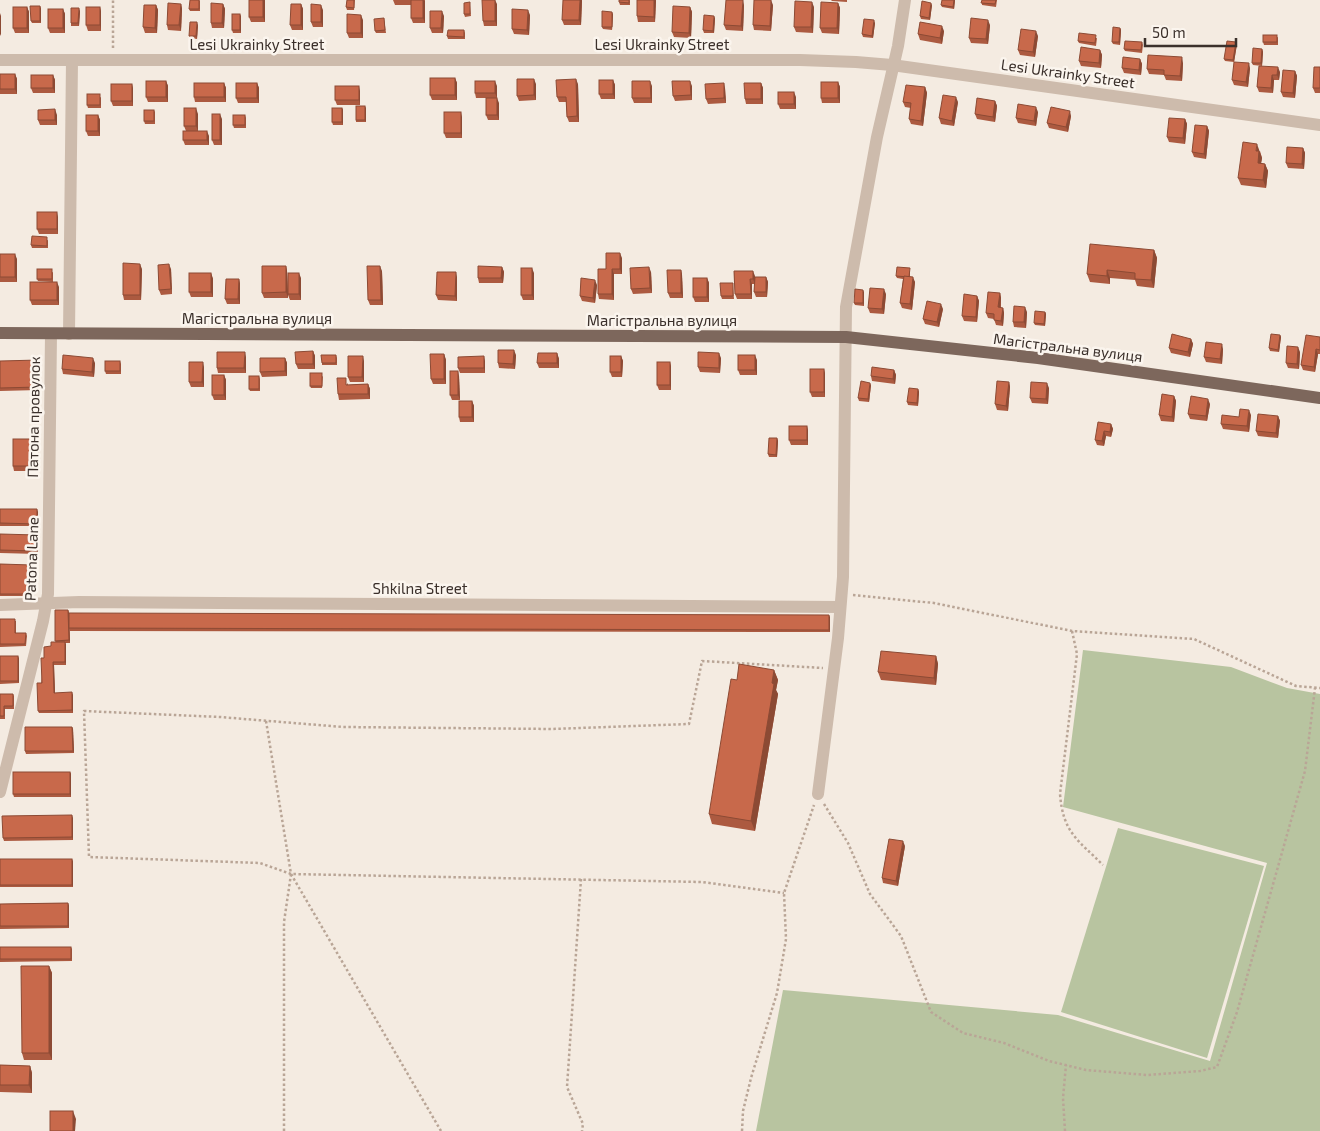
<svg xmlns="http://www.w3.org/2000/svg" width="1320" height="1131" font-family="'Exo 2',sans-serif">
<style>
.green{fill:#b8c4a0}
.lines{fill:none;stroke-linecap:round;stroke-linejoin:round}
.path{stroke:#b9a596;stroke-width:2.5;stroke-dasharray:2.5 2.5;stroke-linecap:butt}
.minor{stroke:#cdbbac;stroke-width:12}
.major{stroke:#7d675c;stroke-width:12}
.wall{fill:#ac5a40}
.shaded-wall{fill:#8c4a34}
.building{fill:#c8694b;stroke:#8c4a34}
.labels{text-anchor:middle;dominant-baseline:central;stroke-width:5;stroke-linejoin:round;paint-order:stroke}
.street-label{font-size:15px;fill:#3b302b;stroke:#fbf5ee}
</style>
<rect width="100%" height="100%" fill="#f4ebe1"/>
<g class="green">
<path d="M 1083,650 L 1231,667 L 1287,688 L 1320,694 L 1320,1131 L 756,1131 L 783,990 L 1058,1015 L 1210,1061 L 1267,863 L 1063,807 Z"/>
<path d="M 1118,828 L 1264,866 L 1207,1058 L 1061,1012 Z"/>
</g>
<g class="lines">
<g class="path">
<path d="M 113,48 L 113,0"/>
<path d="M 853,595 L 934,603 L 1072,631 L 1194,639 L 1296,686 L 1320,688"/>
<path d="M 1072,631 L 1077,654 L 1060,794 C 1063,833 1078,840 1103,865"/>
<path d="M 266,721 L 291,874 L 284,922 L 284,1131"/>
<path d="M 824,804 L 848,843 L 870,894 L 901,936 L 931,1012 L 963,1033 L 1004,1043 L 1049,1061 L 1086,1070 L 1147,1075 L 1200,1071 L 1217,1067 L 1237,1012 L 1305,771 L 1315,688"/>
<path d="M 291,874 L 260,863 L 89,857 L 84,711 L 220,717 L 343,727 L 552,729 L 689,724 L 702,661 L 823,668"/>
<path d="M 581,879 L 567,1087 L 583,1124 L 582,1131"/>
<path d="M 441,1131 L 291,874 L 702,882 L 784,893"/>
<path d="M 742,1131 L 743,1111 L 751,1078 L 777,993 L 786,939 L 784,893 L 814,805"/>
<path d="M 1065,1131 L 1063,1098 L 1066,1065"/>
</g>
<g class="minor">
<path d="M 0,60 L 800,60 L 856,62 L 892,65 L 1320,125"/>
<path d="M 69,334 L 72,60"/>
<path d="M 0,605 L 79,602 L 840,607"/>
<path d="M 0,792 L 43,621 L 48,594 L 51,334"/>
<path d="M 818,794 L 838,638 L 843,577 L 846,307 L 877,137 L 898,46 L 905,0"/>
</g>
<path class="major" d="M 0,333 L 846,337 L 1038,358 L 1320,398"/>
</g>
<g class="wall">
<path d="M 200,0 L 200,11 L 190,11 L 189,9 Z"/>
<path d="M 265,0 L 265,22 L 251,22 L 249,17 Z"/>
<path d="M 347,0 L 355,0 L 354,10 L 347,10 L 346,7 Z"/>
<path d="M 393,0 L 411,0 L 411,5 L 395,5 Z"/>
<path d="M 411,0 L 425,0 L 425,23 L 413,23 L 411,18 Z"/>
<path d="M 582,0 L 581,25 L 564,25 L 562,20 Z"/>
<path d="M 630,0 L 630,5 L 620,5 L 619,2 Z"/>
<path d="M 656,0 L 655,22 L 638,22 L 637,16 Z"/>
<path d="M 831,0 L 847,0 L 847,2 L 832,1 Z"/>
<path d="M 955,0 L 954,9 L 942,7 L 941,5 Z"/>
<path d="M 982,0 L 997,0 L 996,7 L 982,5 Z"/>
<path d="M 470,2 L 470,5 L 471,16 L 465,17 L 464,14 Z"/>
<path d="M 838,3 L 840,8 L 839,34 L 822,33 L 820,28 Z"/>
<path d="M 181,4 L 182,9 L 181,31 L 168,30 L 167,25 Z"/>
<path d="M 223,4 L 225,9 L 224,28 L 212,28 L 211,23 Z"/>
<path d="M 301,4 L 303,9 L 303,30 L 292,30 L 290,25 Z"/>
<path d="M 497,4 L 497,26 L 484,26 L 483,21 Z"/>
<path d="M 156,5 L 158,10 L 157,33 L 145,33 L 143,27 Z"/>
<path d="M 744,5 L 743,31 L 726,30 L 724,25 Z"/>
<path d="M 773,5 L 771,31 L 754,30 L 753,25 Z"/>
<path d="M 932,5 L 930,20 L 921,19 L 920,16 Z"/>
<path d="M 40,6 L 41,9 L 41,23 L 32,23 L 31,21 Z"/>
<path d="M 27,7 L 29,12 L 29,33 L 15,33 L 13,28 Z"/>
<path d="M 100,7 L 101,12 L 101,31 L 88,31 L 86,25 Z"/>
<path d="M 690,7 L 692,12 L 691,38 L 674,37 L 672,32 Z"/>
<path d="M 814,7 L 813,33 L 796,32 L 794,27 Z"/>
<path d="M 63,9 L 65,14 L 65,33 L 50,33 L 48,28 Z"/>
<path d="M 323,10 L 323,27 L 313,27 L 311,22 Z"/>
<path d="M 80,11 L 79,26 L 71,26 L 71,23 Z"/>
<path d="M 613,14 L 612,30 L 603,29 L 602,27 Z"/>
<path d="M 530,15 L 529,35 L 514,34 L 512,29 Z"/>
<path d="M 241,16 L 241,33 L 233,33 L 232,30 Z"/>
<path d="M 444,16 L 443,33 L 432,33 L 430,28 Z"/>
<path d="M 384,18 L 386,33 L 376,33 L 375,31 Z"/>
<path d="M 715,18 L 714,33 L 704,33 L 703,30 Z"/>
<path d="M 363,20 L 363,38 L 349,38 L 347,33 Z"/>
<path d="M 875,23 L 873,38 L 863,37 L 862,34 Z"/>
<path d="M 198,25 L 197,39 L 190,38 L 189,36 Z"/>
<path d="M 990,25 L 988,44 L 971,43 L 969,38 Z"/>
<path d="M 1120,28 L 1121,30 L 1120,45 L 1113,44 L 1112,42 Z"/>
<path d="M 464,30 L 465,33 L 465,39 L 448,39 L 447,36 Z"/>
<path d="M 944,31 L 942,44 L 920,40 L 918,34 Z"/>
<path d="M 1038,36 L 1035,57 L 1020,55 L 1018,50 Z"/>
<path d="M 1278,37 L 1278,45 L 1264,45 L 1263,42 Z"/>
<path d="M 1097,38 L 1096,46 L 1079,43 L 1078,41 Z"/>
<path d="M 1142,42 L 1143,45 L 1142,53 L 1125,51 L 1124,49 Z"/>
<path d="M 1236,42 L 1237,44 L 1234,62 L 1225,61 L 1224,59 Z"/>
<path d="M 1262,49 L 1263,52 L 1262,66 L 1253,65 L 1252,63 Z"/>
<path d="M 1100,50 L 1102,55 L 1101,68 L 1081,66 L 1079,61 Z"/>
<path d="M 1140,59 L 1142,64 L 1141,75 L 1124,73 L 1122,68 Z"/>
<path d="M 1183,63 L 1182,81 L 1166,80 L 1164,75 L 1149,74 L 1147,69 Z"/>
<path d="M 1259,66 L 1280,72 L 1279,80 L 1274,80 L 1273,93 L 1259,92 L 1257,87 Z"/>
<path d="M 1320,67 L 1320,93 L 1315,93 L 1313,88 Z"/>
<path d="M 1250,68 L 1248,87 L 1234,85 L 1232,80 Z"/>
<path d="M 1295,71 L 1297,76 L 1295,98 L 1283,97 L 1281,92 Z"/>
<path d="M 0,74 L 15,74 L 17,79 L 17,94 L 0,94 Z"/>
<path d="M 53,75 L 55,80 L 55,93 L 33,93 L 31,88 Z"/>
<path d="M 455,78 L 457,83 L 457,100 L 432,100 L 430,95 Z"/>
<path d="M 613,80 L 615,85 L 615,99 L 601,99 L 599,94 Z"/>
<path d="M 166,81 L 168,86 L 168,102 L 148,102 L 146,97 Z"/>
<path d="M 838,82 L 840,87 L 840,103 L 822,103 L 821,98 Z"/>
<path d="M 224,83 L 226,88 L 226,102 L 195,102 L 194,97 Z"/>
<path d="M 257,83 L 259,88 L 259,103 L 238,103 L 236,98 Z"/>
<path d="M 761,83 L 763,88 L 763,104 L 746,104 L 745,99 Z"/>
<path d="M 132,84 L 133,89 L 133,106 L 113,106 L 111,101 Z"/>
<path d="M 536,84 L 536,100 L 519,101 L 517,96 Z"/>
<path d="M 578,84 L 579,122 L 569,122 L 567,117 L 566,102 L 559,102 L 557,97 Z"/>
<path d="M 497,86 L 497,98 L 476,98 L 475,93 Z"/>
<path d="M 652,86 L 652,103 L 634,103 L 632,98 Z"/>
<path d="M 692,86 L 692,100 L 675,101 L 673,96 Z"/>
<path d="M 925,87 L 927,93 L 923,126 L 911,124 L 909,119 L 911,108 L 905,107 L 903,102 Z"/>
<path d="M 725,88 L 726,103 L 708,104 L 706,99 Z"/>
<path d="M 360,91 L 360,105 L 337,105 L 335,100 Z"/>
<path d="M 101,97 L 101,108 L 88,108 L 87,105 Z"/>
<path d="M 796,97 L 796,109 L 780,109 L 778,104 Z"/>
<path d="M 995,101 L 997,106 L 995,122 L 977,119 L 975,114 Z"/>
<path d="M 958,102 L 954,126 L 941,124 L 939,118 Z"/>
<path d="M 499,103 L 499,120 L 488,120 L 486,115 Z"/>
<path d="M 342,108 L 343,110 L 343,125 L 333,125 L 332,122 Z"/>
<path d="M 366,108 L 366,122 L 356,122 L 356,120 Z"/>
<path d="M 154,110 L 155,112 L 155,124 L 145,124 L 144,121 Z"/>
<path d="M 1038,112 L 1036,126 L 1018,123 L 1016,118 Z"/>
<path d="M 198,114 L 198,131 L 209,136 L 209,145 L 185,145 L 183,140 L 186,131 L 184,126 Z"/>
<path d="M 57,115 L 57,125 L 40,125 L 38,120 Z"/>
<path d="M 98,115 L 100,120 L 100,136 L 88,136 L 86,131 Z"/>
<path d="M 245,115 L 246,118 L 246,128 L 234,128 L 233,125 Z"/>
<path d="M 1071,116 L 1068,132 L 1049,128 L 1047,123 Z"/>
<path d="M 462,117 L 462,138 L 446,138 L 444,133 Z"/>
<path d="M 222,119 L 222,145 L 214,145 L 212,140 Z"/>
<path d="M 1185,119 L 1187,124 L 1185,144 L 1169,142 L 1167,137 Z"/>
<path d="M 1207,126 L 1209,131 L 1206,159 L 1194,157 L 1192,152 Z"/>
<path d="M 1303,148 L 1305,153 L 1304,169 L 1288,168 L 1286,163 Z"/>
<path d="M 1260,151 L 1262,158 L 1261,163 L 1265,164 L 1268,171 L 1266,188 L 1241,185 L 1238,178 Z"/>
<path d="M 58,217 L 58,234 L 39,234 L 37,229 Z"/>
<path d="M 48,240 L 48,248 L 32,248 L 31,245 Z"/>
<path d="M 1154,250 L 1157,258 L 1154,288 L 1137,286 L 1135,280 L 1110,278 L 1110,284 L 1090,282 L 1087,274 Z"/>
<path d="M 0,254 L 17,259 L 17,282 L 0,282 Z"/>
<path d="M 622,258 L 622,274 L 614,274 L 614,300 L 599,299 L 598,294 L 606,269 Z"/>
<path d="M 286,266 L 287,271 L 288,290 L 301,278 L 301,300 L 290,300 L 288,295 L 288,298 L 264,298 L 262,293 Z"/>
<path d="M 502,267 L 504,272 L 503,283 L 479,283 L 478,278 Z"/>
<path d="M 142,269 L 141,300 L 124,300 L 123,295 Z"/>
<path d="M 171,269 L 172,294 L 161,295 L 159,290 Z"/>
<path d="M 681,270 L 682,275 L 683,298 L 670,298 L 668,293 Z"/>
<path d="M 382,271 L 383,305 L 370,305 L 368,300 Z"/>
<path d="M 734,271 L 755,277 L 766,277 L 768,282 L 767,297 L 756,297 L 754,292 L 755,284 L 752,284 L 752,299 L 737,299 L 735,294 Z"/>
<path d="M 910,271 L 910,277 L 915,282 L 912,310 L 902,308 L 900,303 L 903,279 L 897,278 L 896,276 Z"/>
<path d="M 53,272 L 53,282 L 38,281 L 37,279 Z"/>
<path d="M 651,272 L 652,293 L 633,294 L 631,289 Z"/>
<path d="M 211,273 L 213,279 L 213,297 L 191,297 L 189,292 Z"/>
<path d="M 534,273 L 534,300 L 523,300 L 521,295 Z"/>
<path d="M 457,277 L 457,301 L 438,300 L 436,295 Z"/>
<path d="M 707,278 L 709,283 L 709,302 L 695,302 L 693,297 Z"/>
<path d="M 239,279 L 240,284 L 240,304 L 227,304 L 225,299 Z"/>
<path d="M 733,283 L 733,285 L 734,299 L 722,299 L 721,296 Z"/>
<path d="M 597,285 L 595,303 L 582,301 L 580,296 Z"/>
<path d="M 59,287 L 59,305 L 32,305 L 30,300 Z"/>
<path d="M 864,292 L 864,306 L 855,305 L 854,303 Z"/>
<path d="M 1000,293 L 1001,298 L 1001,308 L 1003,308 L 1004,313 L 1003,326 L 996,325 L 994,319 L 988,318 L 986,313 Z"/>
<path d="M 886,294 L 884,314 L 870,313 L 868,308 Z"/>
<path d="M 977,296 L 979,301 L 977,322 L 964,321 L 962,316 Z"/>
<path d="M 943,309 L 939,327 L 925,324 L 923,319 Z"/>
<path d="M 1027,312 L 1026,328 L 1014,327 L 1013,322 Z"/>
<path d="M 1045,312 L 1046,314 L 1045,326 L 1035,325 L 1034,323 Z"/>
<path d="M 1280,335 L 1281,337 L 1279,352 L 1270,351 L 1269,348 Z"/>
<path d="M 1320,337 L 1320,354 L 1318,354 L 1315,372 L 1303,370 L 1301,365 Z"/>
<path d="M 1191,339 L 1193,344 L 1190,357 L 1171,353 L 1169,348 Z"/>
<path d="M 1223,349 L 1222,364 L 1206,362 L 1204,357 Z"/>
<path d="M 313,351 L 315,356 L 315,369 L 298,369 L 296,364 Z"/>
<path d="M 1300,352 L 1299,369 L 1288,368 L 1286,363 Z"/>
<path d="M 557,353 L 559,359 L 559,368 L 539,368 L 537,363 Z"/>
<path d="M 444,354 L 446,360 L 446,384 L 433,384 L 431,379 Z"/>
<path d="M 336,355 L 337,358 L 337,365 L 322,365 L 322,363 Z"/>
<path d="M 516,355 L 515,369 L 499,368 L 498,363 Z"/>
<path d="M 621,356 L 623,361 L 622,377 L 612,377 L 610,372 Z"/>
<path d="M 246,357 L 246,373 L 218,373 L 217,368 Z"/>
<path d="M 285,358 L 287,363 L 287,376 L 262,377 L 260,372 Z"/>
<path d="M 721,358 L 720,373 L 700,372 L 698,367 Z"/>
<path d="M 757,360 L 757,375 L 740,375 L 738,370 Z"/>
<path d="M 0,361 L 40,363 L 39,390 L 0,391 Z"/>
<path d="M 120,361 L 121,364 L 121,374 L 106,374 L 105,371 Z"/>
<path d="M 364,361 L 364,382 L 350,382 L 348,377 Z"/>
<path d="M 485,361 L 485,373 L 460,373 L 458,368 Z"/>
<path d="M 670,362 L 671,367 L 671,390 L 659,390 L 657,385 Z"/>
<path d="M 95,363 L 94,377 L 63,374 L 62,369 Z"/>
<path d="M 204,367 L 204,387 L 191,387 L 189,382 Z"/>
<path d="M 824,369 L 825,374 L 825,397 L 812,397 L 810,392 Z"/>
<path d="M 894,370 L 896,375 L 895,384 L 872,381 L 871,376 Z"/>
<path d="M 224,375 L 226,380 L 226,400 L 214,400 L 212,395 Z"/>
<path d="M 259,376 L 260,379 L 260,391 L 250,391 L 249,389 Z"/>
<path d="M 323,376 L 322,388 L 311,388 L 310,386 Z"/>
<path d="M 459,376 L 460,400 L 452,400 L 450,395 Z"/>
<path d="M 1009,382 L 1010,387 L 1008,411 L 997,410 L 995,404 Z"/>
<path d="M 348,383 L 348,385 L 368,384 L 370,389 L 370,399 L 339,400 L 338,394 Z"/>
<path d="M 871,385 L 869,402 L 859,401 L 858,398 Z"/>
<path d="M 1049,388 L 1048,404 L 1032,403 L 1030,398 Z"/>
<path d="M 918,389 L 919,392 L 918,406 L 908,405 L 907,402 Z"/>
<path d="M 1174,396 L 1176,401 L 1174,422 L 1161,421 L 1159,415 Z"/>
<path d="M 472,401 L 474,406 L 474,422 L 460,422 L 459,417 Z"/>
<path d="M 1210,404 L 1207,421 L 1190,419 L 1188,414 Z"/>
<path d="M 1251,415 L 1249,432 L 1223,429 L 1221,424 L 1239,417 Z"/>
<path d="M 1278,416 L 1280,421 L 1278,438 L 1258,436 L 1256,431 Z"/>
<path d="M 1111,424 L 1113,429 L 1111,437 L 1106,436 L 1104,446 L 1097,445 L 1095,440 Z"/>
<path d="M 807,426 L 808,431 L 808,445 L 791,445 L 789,440 Z"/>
<path d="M 777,438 L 778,441 L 777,457 L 769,457 L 768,454 Z"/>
<path d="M 39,444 L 39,471 L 14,471 L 13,466 Z"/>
<path d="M 0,509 L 38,512 L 38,526 L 0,526 Z"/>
<path d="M 0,534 L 38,538 L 38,554 L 0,553 Z"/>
<path d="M 0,564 L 33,567 L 32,596 L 0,596 Z"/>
<path d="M 68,610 L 69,613 L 70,643 L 65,643 L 66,665 L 54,665 L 55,693 L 73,695 L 73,713 L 39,713 L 38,711 L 44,658 L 51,646 L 56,642 L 55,641 Z"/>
<path d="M 830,617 L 830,632 L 70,631 L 69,628 Z"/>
<path d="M 0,619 L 16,621 L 16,633 L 26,633 L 27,636 L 26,646 L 0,647 Z"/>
<path d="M 0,656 L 18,656 L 19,659 L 19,683 L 0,684 Z"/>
<path d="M 936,656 L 938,664 L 936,685 L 881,680 L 878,672 Z"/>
<path d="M 774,670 L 778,680 L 776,690 L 778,694 L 755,831 L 712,824 L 709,814 Z"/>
<path d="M 0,694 L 13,694 L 14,696 L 14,709 L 5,709 L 5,719 L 0,719 Z"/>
<path d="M 72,727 L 73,729 L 74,753 L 26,754 L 25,751 Z"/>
<path d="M 70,772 L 71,774 L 71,797 L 14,797 L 13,794 Z"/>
<path d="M 73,818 L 73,840 L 4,841 L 3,838 Z"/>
<path d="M 905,846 L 898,886 L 883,883 L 882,878 Z"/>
<path d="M 0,859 L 72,859 L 73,862 L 73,887 L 0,887 Z"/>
<path d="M 68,903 L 69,906 L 69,928 L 0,929 L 0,904 Z"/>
<path d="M 0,947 L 71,947 L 72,949 L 72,961 L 0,962 Z"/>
<path d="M 49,966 L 52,973 L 52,1060 L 24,1060 L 22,1053 Z"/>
<path d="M 0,1065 L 30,1066 L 32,1073 L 32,1093 L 0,1092 Z"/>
</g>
<g class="shaded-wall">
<path d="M 263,0 L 265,0 L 265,22 L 263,17 Z"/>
<path d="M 423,0 L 425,1 L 425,23 L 423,18 Z"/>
<path d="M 495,0 L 497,4 L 497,26 L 495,21 Z"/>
<path d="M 580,0 L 582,0 L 581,25 L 579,20 Z"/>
<path d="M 654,0 L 656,0 L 655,22 L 654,17 Z"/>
<path d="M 743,0 L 744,5 L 743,31 L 741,26 Z"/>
<path d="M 771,0 L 773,5 L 771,31 L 770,26 Z"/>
<path d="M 954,0 L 955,0 L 954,9 L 953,7 Z"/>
<path d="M 812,2 L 814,7 L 813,33 L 811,27 Z"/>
<path d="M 838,3 L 840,8 L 839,34 L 837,28 Z"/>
<path d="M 931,3 L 932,5 L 930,20 L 929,18 Z"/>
<path d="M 181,4 L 182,9 L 181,31 L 179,25 Z"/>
<path d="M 223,4 L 225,9 L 224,28 L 222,23 Z"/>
<path d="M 301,4 L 303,9 L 303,30 L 301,25 Z"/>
<path d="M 156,5 L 158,10 L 157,33 L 155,28 Z"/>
<path d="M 321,5 L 323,10 L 323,27 L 321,22 Z"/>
<path d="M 40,6 L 41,9 L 41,23 L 40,21 Z"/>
<path d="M 27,7 L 29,12 L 29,33 L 27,28 Z"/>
<path d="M 100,7 L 101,12 L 101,31 L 100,25 Z"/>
<path d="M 690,7 L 692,12 L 691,38 L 689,33 Z"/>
<path d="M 79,8 L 80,11 L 79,26 L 78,23 Z"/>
<path d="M 63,9 L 65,14 L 65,33 L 63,28 Z"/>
<path d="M 528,10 L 530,15 L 529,35 L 527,30 Z"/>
<path d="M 442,11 L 444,16 L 443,33 L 441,28 Z"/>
<path d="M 612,12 L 613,14 L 612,30 Z"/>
<path d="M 0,13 L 1,16 L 1,36 L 0,34 Z"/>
<path d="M 240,14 L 241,16 L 241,33 L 240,30 Z"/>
<path d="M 361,15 L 363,20 L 363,38 L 361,33 Z"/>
<path d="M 714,16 L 715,18 L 714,33 L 713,31 Z"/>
<path d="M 874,20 L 875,23 L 873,38 L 872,36 Z"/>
<path d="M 988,20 L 990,25 L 988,44 L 986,39 Z"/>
<path d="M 197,22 L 198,25 L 197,39 L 196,36 Z"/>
<path d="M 942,26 L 944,31 L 942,44 L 940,38 Z"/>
<path d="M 1120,28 L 1121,30 L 1120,45 L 1119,42 Z"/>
<path d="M 1036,31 L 1038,36 L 1035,57 L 1033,52 Z"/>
<path d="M 1236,42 L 1237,44 L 1234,62 L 1233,60 Z"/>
<path d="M 1262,49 L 1263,52 L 1262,66 L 1261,63 Z"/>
<path d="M 1100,50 L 1102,55 L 1101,68 L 1099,63 Z"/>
<path d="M 1182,57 L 1183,63 L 1182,81 L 1180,76 Z"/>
<path d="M 1140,59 L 1142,64 L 1141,75 L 1139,70 Z"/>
<path d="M 1249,63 L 1250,68 L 1248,87 L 1246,82 Z"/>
<path d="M 1278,67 L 1280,72 L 1279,80 L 1277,75 Z"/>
<path d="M 1295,71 L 1297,76 L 1295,98 L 1293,93 Z"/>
<path d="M 15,74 L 17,79 L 17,94 L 15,89 Z"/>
<path d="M 53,75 L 55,80 L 55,93 L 53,88 Z"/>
<path d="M 1272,75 L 1274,80 L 1273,93 L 1271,88 Z"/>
<path d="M 455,78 L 457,83 L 457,100 L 455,95 Z"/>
<path d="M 534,79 L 536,84 L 536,100 L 534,95 Z"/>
<path d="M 576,79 L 578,84 L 579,122 L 577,116 Z"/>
<path d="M 613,80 L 615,85 L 615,99 L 613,94 Z"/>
<path d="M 166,81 L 168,86 L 168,102 L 166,97 Z"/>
<path d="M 495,81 L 497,86 L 497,98 L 495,93 Z"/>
<path d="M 650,81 L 652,86 L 652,103 L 651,98 Z"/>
<path d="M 690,81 L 692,86 L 692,100 L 691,95 Z"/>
<path d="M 838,82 L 840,87 L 840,103 L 838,98 Z"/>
<path d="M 224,83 L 226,88 L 226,102 L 224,97 Z"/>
<path d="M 257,83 L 259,88 L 259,103 L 257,98 Z"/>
<path d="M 724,83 L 725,88 L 726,103 L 724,98 Z"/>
<path d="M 761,83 L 763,88 L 763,104 L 761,99 Z"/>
<path d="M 132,84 L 133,89 L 133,106 L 132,101 Z"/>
<path d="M 359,86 L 360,91 L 360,105 L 359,100 Z"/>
<path d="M 925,87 L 927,93 L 923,126 L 921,121 Z"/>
<path d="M 794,92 L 796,97 L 796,109 L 794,104 Z"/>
<path d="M 956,97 L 958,102 L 954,126 L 952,121 Z"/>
<path d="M 497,98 L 499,103 L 499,120 L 497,115 Z"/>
<path d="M 995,101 L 997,106 L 995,122 L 993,117 Z"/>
<path d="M 365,106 L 366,108 L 366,122 L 365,120 Z"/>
<path d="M 1036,107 L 1038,112 L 1036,126 L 1034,121 Z"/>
<path d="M 196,108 L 198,114 L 198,131 L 196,126 Z"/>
<path d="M 342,108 L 343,110 L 343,125 L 342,122 Z"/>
<path d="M 55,109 L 57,115 L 57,125 L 55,120 Z"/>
<path d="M 1070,111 L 1071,116 L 1068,132 L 1066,127 Z"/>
<path d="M 461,112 L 462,117 L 462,138 L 461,133 Z"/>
<path d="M 220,114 L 222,119 L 222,145 L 220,140 Z"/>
<path d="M 98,115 L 100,120 L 100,136 L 98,131 Z"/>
<path d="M 1185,119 L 1187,124 L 1185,144 L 1183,138 Z"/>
<path d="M 1207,126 L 1209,131 L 1206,159 L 1204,154 Z"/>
<path d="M 207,131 L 209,136 L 209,145 L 207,140 Z"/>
<path d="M 1257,144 L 1262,158 L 1260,170 L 1258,163 L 1256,151 Z"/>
<path d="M 1303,148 L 1305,153 L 1304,169 L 1302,164 Z"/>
<path d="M 1265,164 L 1268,171 L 1266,188 L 1263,180 Z"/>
<path d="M 57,212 L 58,217 L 58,234 L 57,229 Z"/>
<path d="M 1154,250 L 1157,258 L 1154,288 L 1151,280 Z"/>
<path d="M 620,253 L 622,258 L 622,274 L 620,269 Z"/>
<path d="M 15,254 L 17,259 L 17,282 L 15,277 Z"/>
<path d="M 140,264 L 142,269 L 141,300 L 140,295 Z"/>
<path d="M 169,264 L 171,269 L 172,294 L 171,289 Z"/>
<path d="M 286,266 L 287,271 L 288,298 L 286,292 Z"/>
<path d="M 380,266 L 382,271 L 383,305 L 381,300 Z"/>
<path d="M 502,267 L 504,272 L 503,283 L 501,278 Z"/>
<path d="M 649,267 L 651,272 L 652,293 L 650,288 Z"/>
<path d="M 532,268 L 534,273 L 534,300 L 532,295 Z"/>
<path d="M 612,269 L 614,274 L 614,300 L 612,294 Z"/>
<path d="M 681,270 L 682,275 L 683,298 L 681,293 Z"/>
<path d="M 1107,270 L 1110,278 L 1110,284 L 1107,276 Z"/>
<path d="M 753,271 L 755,276 L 755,284 L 753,279 Z"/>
<path d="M 456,272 L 457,277 L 457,301 L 455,296 Z"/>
<path d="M 211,273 L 213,279 L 213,297 L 211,292 Z"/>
<path d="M 299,273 L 301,278 L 301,300 L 299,294 Z"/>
<path d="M 766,277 L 768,282 L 767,297 L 766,292 Z"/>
<path d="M 913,277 L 915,282 L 912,310 L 910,304 Z"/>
<path d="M 707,278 L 709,283 L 709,302 L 707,297 Z"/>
<path d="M 239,279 L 240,284 L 240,304 L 238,299 Z"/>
<path d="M 750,279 L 752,284 L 752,299 L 751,294 Z"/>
<path d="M 595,280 L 597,285 L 595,303 L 593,298 Z"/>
<path d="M 57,282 L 59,287 L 59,305 L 57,300 Z"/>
<path d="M 884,289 L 886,294 L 884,314 L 882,309 Z"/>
<path d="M 863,290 L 864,292 L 864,306 L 863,303 Z"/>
<path d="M 1000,293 L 1001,298 L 1000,312 L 998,307 Z"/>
<path d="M 977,296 L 979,301 L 977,322 L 976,317 Z"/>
<path d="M 941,304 L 943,309 L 939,327 L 937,322 Z"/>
<path d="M 1025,307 L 1027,312 L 1026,328 L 1024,322 Z"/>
<path d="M 1003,308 L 1004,313 L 1003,326 L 1001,321 Z"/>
<path d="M 1045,312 L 1046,314 L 1045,326 L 1044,324 Z"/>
<path d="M 1280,335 L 1281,337 L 1279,352 L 1278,350 Z"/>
<path d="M 1191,339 L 1193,344 L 1190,357 L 1188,352 Z"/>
<path d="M 1222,344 L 1223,349 L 1222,364 L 1220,359 Z"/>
<path d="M 1298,347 L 1300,352 L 1299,369 L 1297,364 Z"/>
<path d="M 1316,349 L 1318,354 L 1315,372 L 1314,367 Z"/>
<path d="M 514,350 L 516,355 L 515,369 L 513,364 Z"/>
<path d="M 313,351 L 315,356 L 315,369 L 313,364 Z"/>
<path d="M 245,352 L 246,357 L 246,373 L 244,368 Z"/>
<path d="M 557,353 L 559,359 L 559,368 L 557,363 Z"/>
<path d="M 719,353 L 721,358 L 720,373 L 719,368 Z"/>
<path d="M 444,354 L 446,360 L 446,384 L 444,379 Z"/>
<path d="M 755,355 L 757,360 L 757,375 L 755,370 Z"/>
<path d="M 363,356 L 364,361 L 364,382 L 362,377 Z"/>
<path d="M 484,356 L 485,361 L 485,373 L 484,368 Z"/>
<path d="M 621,356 L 623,361 L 622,377 L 621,372 Z"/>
<path d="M 93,358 L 95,363 L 94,377 L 92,372 Z"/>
<path d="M 285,358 L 287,363 L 287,376 L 285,371 Z"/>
<path d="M 39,360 L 40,363 L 39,390 L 38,387 Z"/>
<path d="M 203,362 L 204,367 L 204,387 L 202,382 Z"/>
<path d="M 670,362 L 671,367 L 671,390 L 670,385 Z"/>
<path d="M 824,369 L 825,374 L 825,397 L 824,392 Z"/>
<path d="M 894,370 L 896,375 L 895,384 L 893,379 Z"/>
<path d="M 458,371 L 459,376 L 460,400 L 458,395 Z"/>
<path d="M 224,375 L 226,380 L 226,400 L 224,395 Z"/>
<path d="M 1009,382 L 1010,387 L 1008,411 L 1006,406 Z"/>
<path d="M 870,383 L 871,385 L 869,402 L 868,399 Z"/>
<path d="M 1047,383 L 1049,388 L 1048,404 L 1046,399 Z"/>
<path d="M 368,384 L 370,389 L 370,399 L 368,394 Z"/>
<path d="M 918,389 L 919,392 L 918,406 L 917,403 Z"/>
<path d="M 1174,396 L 1176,401 L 1174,422 L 1172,417 Z"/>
<path d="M 1208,399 L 1210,404 L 1207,421 L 1206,416 Z"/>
<path d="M 472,401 L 474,406 L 474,422 L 472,417 Z"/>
<path d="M 1249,410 L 1251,415 L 1249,432 L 1247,426 Z"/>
<path d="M 1278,416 L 1280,421 L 1278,438 L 1276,433 Z"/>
<path d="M 1111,424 L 1113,429 L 1111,437 L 1110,432 Z"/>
<path d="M 807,426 L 808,431 L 808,445 L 807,440 Z"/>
<path d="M 1104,431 L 1106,436 L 1104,446 L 1102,441 Z"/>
<path d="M 777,438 L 778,441 L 777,457 L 776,455 Z"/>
<path d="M 37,439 L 39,444 L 39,471 L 37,466 Z"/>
<path d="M 37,509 L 38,512 L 38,526 L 37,524 Z"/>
<path d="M 37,535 L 38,538 L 38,554 L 37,551 Z"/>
<path d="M 32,565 L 33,567 L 32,596 L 31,594 Z"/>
<path d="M 68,610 L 69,613 L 70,643 L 69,640 Z"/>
<path d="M 829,615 L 830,617 L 830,632 L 829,630 Z"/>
<path d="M 65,642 L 66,644 L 66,665 L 65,662 Z"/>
<path d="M 18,656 L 19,659 L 19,683 L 18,681 Z"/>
<path d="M 936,656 L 938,664 L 936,685 L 934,678 Z"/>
<path d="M 53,662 L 54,665 L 55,695 L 54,693 Z"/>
<path d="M 774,670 L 778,680 L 776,690 L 778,694 L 755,831 L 751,821 Z"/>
<path d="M 72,692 L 73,695 L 73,713 L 72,710 Z"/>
<path d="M 72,727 L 73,729 L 74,753 L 73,751 Z"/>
<path d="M 70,772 L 71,774 L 71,797 L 70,794 Z"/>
<path d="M 72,815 L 73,818 L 73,840 L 72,837 Z"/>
<path d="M 903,841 L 905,846 L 898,886 L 896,881 Z"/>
<path d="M 72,859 L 73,862 L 73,887 L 72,885 Z"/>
<path d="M 68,903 L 69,906 L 69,928 L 68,926 Z"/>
<path d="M 49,966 L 52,973 L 52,1060 L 49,1053 Z"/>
<path d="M 30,1066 L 32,1073 L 32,1093 L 29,1085 Z"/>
<path d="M 73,1111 L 76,1119 L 75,1131 L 73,1131 Z"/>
</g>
<g class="building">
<path d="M 190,0 L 199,0 L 199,9 L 189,9 Z"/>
<rect x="249" y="0" width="14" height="17"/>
<path d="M 347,0 L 354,0 L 354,8 L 346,7 Z"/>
<rect x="411" y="0" width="12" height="18"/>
<path d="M 482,0 L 495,0 L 495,21 L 483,21 Z"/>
<path d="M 563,0 L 580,0 L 579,20 L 562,20 Z"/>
<path d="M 619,0 L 629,0 L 629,3 L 619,2 Z"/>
<path d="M 637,0 L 654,0 L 654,17 L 637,16 Z"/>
<path d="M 726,0 L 743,0 L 741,26 L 724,25 Z"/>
<path d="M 754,0 L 771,0 L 770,26 L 753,25 Z"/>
<path d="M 942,0 L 954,0 L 953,7 L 941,5 Z"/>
<path d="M 982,0 L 996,0 L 995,4 L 981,3 Z"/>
<path d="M 795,1 L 812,2 L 811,27 L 794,27 Z"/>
<path d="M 922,1 L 931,3 L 929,18 L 920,16 Z"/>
<path d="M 470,2 L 470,14 L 464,14 L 464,3 Z"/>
<path d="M 821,2 L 838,3 L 837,28 L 820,28 Z"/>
<path d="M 168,3 L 181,4 L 179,25 L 167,25 Z"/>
<path d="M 211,3 L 223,4 L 222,23 L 211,23 Z"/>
<path d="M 291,4 L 301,4 L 301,25 L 290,25 Z"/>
<path d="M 311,4 L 321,5 L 321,22 L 311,22 Z"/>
<path d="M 144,5 L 156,5 L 155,28 L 143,27 Z"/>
<path d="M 30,6 L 40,6 L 40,21 L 31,21 Z"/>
<path d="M 673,6 L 690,7 L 689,33 L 672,32 Z"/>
<rect x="13" y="7" width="14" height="21"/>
<rect x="86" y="7" width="14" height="18"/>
<path d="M 71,8 L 79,8 L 78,23 L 71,23 Z"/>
<rect x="48" y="9" width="15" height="19"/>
<path d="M 512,9 L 528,10 L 527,30 L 512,29 Z"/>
<path d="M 430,11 L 442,11 L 441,28 L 430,28 Z"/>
<path d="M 602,11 L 612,12 L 612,27 L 602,27 Z"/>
<rect x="232" y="14" width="8" height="16"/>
<path d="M 347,14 L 361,15 L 361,33 L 347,33 Z"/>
<path d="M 704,15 L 714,16 L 713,31 L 703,30 Z"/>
<path d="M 384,18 L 385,30 L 375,31 L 374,19 Z"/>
<path d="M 971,18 L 988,20 L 986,39 L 969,38 Z"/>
<path d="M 864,19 L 874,20 L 872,36 L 862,34 Z"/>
<path d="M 190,22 L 197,22 L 196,36 L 189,36 Z"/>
<path d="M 920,22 L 942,26 L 940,38 L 918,34 Z"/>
<path d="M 1113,27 L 1120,28 L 1119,42 L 1112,42 Z"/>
<path d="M 1021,29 L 1036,31 L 1033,52 L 1018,50 Z"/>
<path d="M 448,30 L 464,30 L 464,37 L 447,36 Z"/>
<path d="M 1079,33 L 1096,35 L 1095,43 L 1078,41 Z"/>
<rect x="1263" y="35" width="14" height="7"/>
<path d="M 1125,41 L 1142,42 L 1141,50 L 1124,49 Z"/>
<path d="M 1227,41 L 1236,42 L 1233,60 L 1224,59 Z"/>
<path d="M 1081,47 L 1100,50 L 1099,63 L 1079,61 Z"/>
<path d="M 1253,48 L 1262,49 L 1261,63 L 1252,63 Z"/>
<path d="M 1148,55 L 1182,57 L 1180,76 L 1164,75 L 1164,70 L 1147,69 Z"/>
<path d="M 1123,57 L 1140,59 L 1139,70 L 1122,68 Z"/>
<path d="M 1234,62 L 1249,63 L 1246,82 L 1232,80 Z"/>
<path d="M 1259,66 L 1278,67 L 1277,75 L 1272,75 L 1271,88 L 1257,87 Z"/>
<path d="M 1314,67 L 1320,67 L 1320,88 L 1313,88 Z"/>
<path d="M 1283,70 L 1295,71 L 1293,93 L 1281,92 Z"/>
<rect x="0" y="74" width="15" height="15"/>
<rect x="31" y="75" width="22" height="13"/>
<rect x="430" y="78" width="25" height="17"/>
<path d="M 517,79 L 534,79 L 534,95 L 517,96 Z"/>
<path d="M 576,79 L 577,116 L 567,117 L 566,97 L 557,97 L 556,80 Z"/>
<rect x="599" y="80" width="14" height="14"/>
<rect x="146" y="81" width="20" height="16"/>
<rect x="475" y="81" width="20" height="12"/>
<path d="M 632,81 L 650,81 L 651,98 L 632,98 Z"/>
<path d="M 672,81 L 690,81 L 691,95 L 673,96 Z"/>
<rect x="821" y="82" width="17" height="16"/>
<rect x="194" y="83" width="30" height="14"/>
<rect x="236" y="83" width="21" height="15"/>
<path d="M 724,83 L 724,98 L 706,99 L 705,84 Z"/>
<path d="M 744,83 L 761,83 L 761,99 L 745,99 Z"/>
<rect x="111" y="84" width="21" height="17"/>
<path d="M 906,85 L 925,87 L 921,121 L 909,119 L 911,103 L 903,102 Z"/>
<rect x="335" y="86" width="24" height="14"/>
<rect x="778" y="92" width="16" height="12"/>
<rect x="87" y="94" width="13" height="11"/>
<path d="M 943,95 L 956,97 L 952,121 L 939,118 Z"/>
<rect x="486" y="98" width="11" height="17"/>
<path d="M 977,98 L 995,101 L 993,117 L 975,114 Z"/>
<path d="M 1018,104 L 1036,107 L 1034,121 L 1016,118 Z"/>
<rect x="356" y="106" width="9" height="14"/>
<path d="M 1051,107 L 1070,111 L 1066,127 L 1047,123 Z"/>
<rect x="184" y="108" width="12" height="18"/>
<rect x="332" y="108" width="10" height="14"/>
<path d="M 55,109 L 55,120 L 38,120 L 38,110 Z"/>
<rect x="144" y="110" width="10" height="11"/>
<rect x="444" y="112" width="17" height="21"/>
<rect x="212" y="114" width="8" height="26"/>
<rect x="86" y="115" width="12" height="16"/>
<rect x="233" y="115" width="12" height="10"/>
<path d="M 1169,118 L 1185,119 L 1183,138 L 1167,137 Z"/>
<path d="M 1195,125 L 1207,126 L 1204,154 L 1192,152 Z"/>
<rect x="183" y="131" width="24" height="9"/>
<path d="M 1243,142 L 1257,144 L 1256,151 L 1259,151 L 1258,163 L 1265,164 L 1263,180 L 1238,178 Z"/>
<path d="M 1287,147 L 1303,148 L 1302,164 L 1286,163 Z"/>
<rect x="37" y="212" width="20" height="17"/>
<path d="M 32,236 L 47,237 L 47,246 L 31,245 Z"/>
<path d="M 1090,244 L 1154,250 L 1151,280 L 1135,279 L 1135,273 L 1107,270 L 1107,276 L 1087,274 Z"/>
<path d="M 606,253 L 620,253 L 620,269 L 612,269 L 612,294 L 598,294 L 598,269 L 606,269 Z"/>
<rect x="0" y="254" width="15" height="23"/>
<path d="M 123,263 L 140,264 L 140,295 L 123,295 Z"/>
<path d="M 169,264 L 171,289 L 159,290 L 158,265 Z"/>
<path d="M 262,266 L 286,266 L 286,292 L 262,293 Z"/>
<path d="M 367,266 L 380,266 L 381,300 L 368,300 Z"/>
<path d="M 478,266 L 502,267 L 501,278 L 478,278 Z"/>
<path d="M 649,267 L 650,288 L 631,289 L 630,268 Z"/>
<path d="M 897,267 L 910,268 L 909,277 L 896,276 Z"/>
<rect x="521" y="268" width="11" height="27"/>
<rect x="37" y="269" width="15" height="10"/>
<path d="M 667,270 L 681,270 L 681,293 L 668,293 Z"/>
<path d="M 734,271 L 753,271 L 753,279 L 750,279 L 751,294 L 735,294 Z"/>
<path d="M 437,272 L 456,272 L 455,296 L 436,295 Z"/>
<rect x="189" y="273" width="22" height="19"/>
<rect x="288" y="273" width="11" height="21"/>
<path d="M 904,276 L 913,277 L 910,304 L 900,303 Z"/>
<path d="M 755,277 L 766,277 L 766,292 L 754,292 Z"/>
<path d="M 581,278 L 595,280 L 593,298 L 580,296 Z"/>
<rect x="693" y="278" width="14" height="19"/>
<path d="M 226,279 L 239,279 L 238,299 L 225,299 Z"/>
<rect x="30" y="282" width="27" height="18"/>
<path d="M 720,283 L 733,283 L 733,296 L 721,296 Z"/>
<path d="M 870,288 L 884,289 L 882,309 L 868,308 Z"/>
<path d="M 855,289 L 863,290 L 863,303 L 854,303 Z"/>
<path d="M 988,292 L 1000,293 L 998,307 L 1003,308 L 1001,321 L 994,320 L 994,314 L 986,313 Z"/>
<path d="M 964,294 L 977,296 L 976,317 L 962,316 Z"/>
<path d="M 927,301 L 941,304 L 937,322 L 923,319 Z"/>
<path d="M 1014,306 L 1025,307 L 1024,322 L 1013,322 Z"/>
<path d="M 1035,311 L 1045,312 L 1044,324 L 1034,323 Z"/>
<path d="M 1172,334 L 1191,339 L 1188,352 L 1169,348 Z"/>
<path d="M 1271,334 L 1280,335 L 1278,350 L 1269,348 Z"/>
<path d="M 1306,335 L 1320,337 L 1320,350 L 1316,349 L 1314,367 L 1301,365 Z"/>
<path d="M 1206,342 L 1222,344 L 1220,359 L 1204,357 Z"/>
<path d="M 1287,346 L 1298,347 L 1297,364 L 1286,363 Z"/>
<path d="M 498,350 L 514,350 L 513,364 L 498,363 Z"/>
<path d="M 313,351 L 313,364 L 296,364 L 295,352 Z"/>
<path d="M 217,352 L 245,352 L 244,368 L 217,368 Z"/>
<path d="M 698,352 L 719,353 L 719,368 L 698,367 Z"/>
<path d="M 538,353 L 557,353 L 557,363 L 537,363 Z"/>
<path d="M 430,354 L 444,354 L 444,379 L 431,379 Z"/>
<path d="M 63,355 L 93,358 L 92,372 L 62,369 Z"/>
<path d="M 321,355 L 336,355 L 336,363 L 322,363 Z"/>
<rect x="738" y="355" width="17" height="15"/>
<path d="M 348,356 L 363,356 L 362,377 L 348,377 Z"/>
<path d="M 484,356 L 484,368 L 458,368 L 458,357 Z"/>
<rect x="610" y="356" width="11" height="16"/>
<path d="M 260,358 L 285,358 L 285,371 L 260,372 Z"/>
<path d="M 39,360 L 38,387 L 0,388 L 0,361 Z"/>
<rect x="105" y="361" width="15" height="10"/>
<path d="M 189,362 L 203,362 L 202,382 L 189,382 Z"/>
<rect x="657" y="362" width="13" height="23"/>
<path d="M 872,367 L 894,370 L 893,379 L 871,376 Z"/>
<rect x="810" y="369" width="14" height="23"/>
<rect x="450" y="371" width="8" height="24"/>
<rect x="310" y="373" width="12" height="13"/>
<rect x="212" y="375" width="12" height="20"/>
<rect x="249" y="376" width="10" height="13"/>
<path d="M 337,378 L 346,378 L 346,385 L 368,384 L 368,394 L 338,394 Z"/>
<path d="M 861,381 L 870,383 L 868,399 L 858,398 Z"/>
<path d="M 997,381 L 1009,382 L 1006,406 L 995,404 Z"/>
<path d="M 1031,382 L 1047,383 L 1046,399 L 1030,398 Z"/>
<path d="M 909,388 L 918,389 L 917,403 L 907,402 Z"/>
<path d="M 1162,394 L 1174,396 L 1172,417 L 1159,415 Z"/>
<path d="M 1191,396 L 1208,399 L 1206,416 L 1188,414 Z"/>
<rect x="459" y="401" width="13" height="16"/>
<path d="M 1240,409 L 1249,410 L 1247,426 L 1221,424 L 1222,415 L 1239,417 Z"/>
<path d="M 1258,414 L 1278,416 L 1276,433 L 1256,431 Z"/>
<path d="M 1098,422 L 1111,424 L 1110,432 L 1104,431 L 1102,441 L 1095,440 Z"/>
<rect x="789" y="426" width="18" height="14"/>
<path d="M 769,438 L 777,438 L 776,455 L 768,454 Z"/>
<rect x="13" y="439" width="24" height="27"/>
<path d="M 0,509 L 37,509 L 37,524 L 0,523 Z"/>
<path d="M 0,534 L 37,535 L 37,551 L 0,550 Z"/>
<path d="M 0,564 L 32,565 L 31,594 L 0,594 Z"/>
<path d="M 55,610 L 68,610 L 69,640 L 55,641 Z"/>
<path d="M 69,613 L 829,615 L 829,630 L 69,628 Z"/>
<path d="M 0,619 L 15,619 L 15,633 L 26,633 L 25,644 L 0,644 Z"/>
<path d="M 51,642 L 65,642 L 65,662 L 53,662 L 54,693 L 72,692 L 72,710 L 38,711 L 37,683 L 42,683 L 41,658 L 44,658 L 44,647 L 51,646 Z"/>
<path d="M 881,651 L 936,656 L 934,678 L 878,672 Z"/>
<rect x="0" y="656" width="18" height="25"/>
<path d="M 739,664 L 774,670 L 772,683 L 774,684 L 751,821 L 709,814 L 731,679 L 737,680 Z"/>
<path d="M 0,694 L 13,694 L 13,706 L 4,706 L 4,716 L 0,716 Z"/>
<path d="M 25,727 L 72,727 L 73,751 L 25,751 Z"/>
<rect x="13" y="772" width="57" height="22"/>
<path d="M 72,815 L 72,837 L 3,838 L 2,816 Z"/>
<path d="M 889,839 L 903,841 L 896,881 L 882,878 Z"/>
<rect x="0" y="859" width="72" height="26"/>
<path d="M 68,903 L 68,926 L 0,926 L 0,904 Z"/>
<rect x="0" y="947" width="71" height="12"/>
<path d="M 21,966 L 49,966 L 49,1053 L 22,1053 Z"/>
<path d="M 0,1065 L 30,1066 L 29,1085 L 0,1085 Z"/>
<rect x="50" y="1111" width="23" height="20"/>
</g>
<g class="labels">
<g class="street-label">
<text x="257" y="44">Lesi Ukrainky Street</text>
<text x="662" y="44">Lesi Ukrainky Street</text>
<text transform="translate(1068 73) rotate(8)">Lesi Ukrainky Street</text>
<text x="257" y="318">Магістральна вулиця</text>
<text x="662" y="320">Магістральна вулиця</text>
<text transform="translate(1068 347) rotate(7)">Магістральна вулиця</text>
<text transform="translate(33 417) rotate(-89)">Патона провулок</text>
<text transform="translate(31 559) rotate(-88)">Patona Lane</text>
<text x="420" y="588">Shkilna Street</text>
</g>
</g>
<path d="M1145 38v8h91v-8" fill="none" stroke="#3b302b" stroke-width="2.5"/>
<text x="1152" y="38" font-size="15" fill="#3b302b" stroke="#fbf5ee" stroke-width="4" paint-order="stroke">50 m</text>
</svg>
